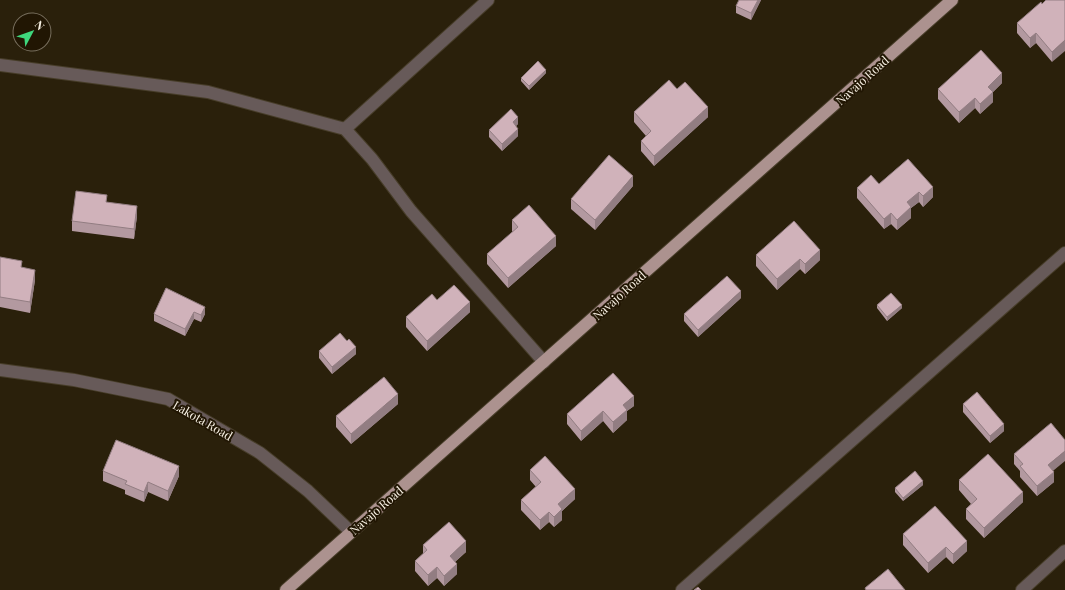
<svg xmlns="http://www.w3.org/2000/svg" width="1065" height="590" font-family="'Playfair Display',serif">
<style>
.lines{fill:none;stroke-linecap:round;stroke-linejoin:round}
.minor-casing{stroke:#473d29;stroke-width:14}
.major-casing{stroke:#473d29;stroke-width:14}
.minor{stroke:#675a59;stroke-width:12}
.major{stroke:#ac928f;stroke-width:12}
.wall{fill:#b399a0}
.shaded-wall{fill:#927d82}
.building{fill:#d0b2ba;stroke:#927d82}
.labels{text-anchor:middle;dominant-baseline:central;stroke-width:4;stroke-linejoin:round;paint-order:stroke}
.street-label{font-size:12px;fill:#f8f1e4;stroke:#211603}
</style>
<rect width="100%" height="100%" fill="#2a200b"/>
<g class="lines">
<defs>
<g id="minor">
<path d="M 0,65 L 208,92 L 345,129 L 372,159 L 411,211 L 544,362"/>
<path d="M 345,129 L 488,0"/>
<path d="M 0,370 L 74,380 L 168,399 L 260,453 L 308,491 L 351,532"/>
<path d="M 682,590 L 1065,253"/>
<path d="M 1022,590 L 1065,551"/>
</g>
<path id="major" d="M 286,590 L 952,0"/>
</defs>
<use href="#minor" class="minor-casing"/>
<use href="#major" class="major-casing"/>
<use href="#minor" class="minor"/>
<use href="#major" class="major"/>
</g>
<g class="wall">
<path d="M 761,0 L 751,20 L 736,13 L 736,6 Z"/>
<path d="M 1065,0 L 1052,62 L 1036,43 L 1030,48 L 1017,33 L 1017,23 L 1042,4 Z"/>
<path d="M 546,73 L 529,90 L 521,81 L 521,78 Z"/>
<path d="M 1002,83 L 993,92 L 993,102 L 980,114 L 975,108 L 959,123 L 938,99 L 938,89 Z"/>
<path d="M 677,89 L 708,117 L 654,166 L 641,151 L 641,141 L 646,136 L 634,122 L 634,112 Z"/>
<path d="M 518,124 L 516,126 L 518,136 L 502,151 L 489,137 L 489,130 Z"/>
<path d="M 908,159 L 933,197 L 923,207 L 919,202 L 911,208 L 911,218 L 897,230 L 891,224 L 884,229 L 857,198 L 857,188 L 879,184 Z"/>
<path d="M 633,186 L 595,230 L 571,209 L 571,199 Z"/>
<path d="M 107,202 L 137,216 L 134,239 L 72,231 L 72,221 Z"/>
<path d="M 512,220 L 556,246 L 508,288 L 487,264 L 487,254 L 513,232 L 512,231 Z"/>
<path d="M 756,255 L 820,260 L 805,274 L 800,269 L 777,290 L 756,266 Z"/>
<path d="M 0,260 L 22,268 L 35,280 L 30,313 L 0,307 Z"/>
<path d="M 166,288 L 205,314 L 201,322 L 194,319 L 185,336 L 154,321 L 154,314 Z"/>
<path d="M 741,298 L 698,337 L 684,321 L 684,314 Z"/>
<path d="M 437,300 L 470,312 L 427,351 L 406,327 L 406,317 Z"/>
<path d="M 877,305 L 902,308 L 887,321 L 877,308 Z"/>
<path d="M 347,341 L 356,354 L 332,374 L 319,358 L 319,351 Z"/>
<path d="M 398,404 L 351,444 L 336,427 L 336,416 Z"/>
<path d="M 963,404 L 1004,431 L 990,443 L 963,412 Z"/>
<path d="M 634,406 L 627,411 L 627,420 L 613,433 L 603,421 L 581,441 L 567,424 L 567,414 Z"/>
<path d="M 1014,454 L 1053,471 L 1054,482 L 1037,496 L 1020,477 L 1020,471 L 1014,464 Z"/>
<path d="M 530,470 L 575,499 L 562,511 L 562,520 L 554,527 L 549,522 L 540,530 L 521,510 L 521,500 L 536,487 L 530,480 Z"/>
<path d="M 103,471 L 179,476 L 168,501 L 148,492 L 144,502 L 125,494 L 125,490 L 103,481 Z"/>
<path d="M 959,480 L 1023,502 L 984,538 L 966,519 L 966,509 L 971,504 L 959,490 Z"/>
<path d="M 923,485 L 903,501 L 895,492 L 895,488 Z"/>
<path d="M 903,534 L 967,551 L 953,564 L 946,557 L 928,573 L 903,545 Z"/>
<path d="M 423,545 L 466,552 L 455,562 L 457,574 L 444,586 L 437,578 L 428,586 L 415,571 L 415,561 L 423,554 Z"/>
</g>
<g class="shaded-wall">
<path d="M 758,0 L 761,0 L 751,20 L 751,13 Z"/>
<path d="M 1036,33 L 1036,43 L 1030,48 L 1030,38 Z"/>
<path d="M 1065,40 L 1065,51 L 1052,62 L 1052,52 Z"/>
<path d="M 546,70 L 546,73 L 529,90 L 529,86 Z"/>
<path d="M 1002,73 L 1002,83 L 988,97 L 988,87 Z"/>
<path d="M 993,92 L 993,102 L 980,114 L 980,104 Z"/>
<path d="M 975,98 L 975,108 L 959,123 L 959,112 Z"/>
<path d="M 708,107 L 708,117 L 654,166 L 654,156 Z"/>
<path d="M 518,117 L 518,124 L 513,129 L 513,122 Z"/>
<path d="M 518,129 L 518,136 L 502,151 L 502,144 Z"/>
<path d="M 633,176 L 633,186 L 595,230 L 595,220 Z"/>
<path d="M 933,187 L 933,197 L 923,207 L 923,196 Z"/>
<path d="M 919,192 L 919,202 L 911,208 L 911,218 L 897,230 L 897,220 L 907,202 Z"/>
<path d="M 137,206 L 137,216 L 134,239 L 134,229 Z"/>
<path d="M 891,213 L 891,224 L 884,229 L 884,219 Z"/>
<path d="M 556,236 L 556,246 L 508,288 L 508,278 Z"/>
<path d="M 820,250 L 820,260 L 805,274 L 805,264 Z"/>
<path d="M 800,259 L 800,269 L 777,290 L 777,279 Z"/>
<path d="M 35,270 L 35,280 L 30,313 L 30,302 Z"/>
<path d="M 741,291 L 741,298 L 698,337 L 698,330 Z"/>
<path d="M 470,302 L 470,312 L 427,351 L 427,341 Z"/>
<path d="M 902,305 L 902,308 L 887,321 L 887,317 Z"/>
<path d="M 205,307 L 205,314 L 201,322 L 201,315 Z"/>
<path d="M 194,312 L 194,319 L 185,336 L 185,329 Z"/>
<path d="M 356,347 L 356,354 L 332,374 L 332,367 Z"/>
<path d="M 398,394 L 398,404 L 351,444 L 351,434 Z"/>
<path d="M 634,396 L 634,406 L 627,411 L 627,420 L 613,433 L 613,422 L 623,405 Z"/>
<path d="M 603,411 L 603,421 L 581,441 L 581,431 Z"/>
<path d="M 1004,424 L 1004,431 L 990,443 L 990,436 Z"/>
<path d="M 1065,451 L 1065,461 L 1048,475 L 1048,465 Z"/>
<path d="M 179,466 L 179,476 L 168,501 L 168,491 Z"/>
<path d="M 1054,472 L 1054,482 L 1037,496 L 1037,486 Z"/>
<path d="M 923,481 L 923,485 L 903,501 L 903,498 Z"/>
<path d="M 148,482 L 148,492 L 144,502 L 144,492 Z"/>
<path d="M 575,489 L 575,499 L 562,511 L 562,520 L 554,527 L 554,517 L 558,504 Z"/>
<path d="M 1023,492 L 1023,502 L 984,538 L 984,528 Z"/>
<path d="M 549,512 L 549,522 L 540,530 L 540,520 Z"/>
<path d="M 466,541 L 466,552 L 450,566 L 450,556 Z"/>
<path d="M 967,541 L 967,551 L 953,564 L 953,554 Z"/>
<path d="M 946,547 L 946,557 L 928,573 L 928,563 Z"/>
<path d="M 457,564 L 457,574 L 444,586 L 444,576 Z"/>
<path d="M 437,567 L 437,578 L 428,586 L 428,575 Z"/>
</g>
<g class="building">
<path d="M 739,0 L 758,0 L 751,13 L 736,6 Z"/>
<path d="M 1046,0 L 1065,0 L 1065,40 L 1052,52 L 1036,33 L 1030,38 L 1017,23 L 1041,2 L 1042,4 Z"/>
<path d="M 981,50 L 1002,73 L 988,87 L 993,92 L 980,104 L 975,98 L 959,112 L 938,89 Z"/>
<path d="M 538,61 L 546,70 L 529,86 L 521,78 Z"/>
<path d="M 669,80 L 677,89 L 685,82 L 708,107 L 654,156 L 641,141 L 651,131 L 634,112 Z"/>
<path d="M 511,109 L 518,117 L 513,122 L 518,129 L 502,144 L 489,130 Z"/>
<path d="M 609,155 L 633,176 L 595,220 L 571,199 Z"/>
<path d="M 908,159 L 933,187 L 923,196 L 919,192 L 907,202 L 911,207 L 897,220 L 891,213 L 884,219 L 857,188 L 871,175 L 879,184 Z"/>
<path d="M 76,191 L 107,195 L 106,202 L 137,206 L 134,229 L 72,221 Z"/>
<path d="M 529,205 L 556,236 L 508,278 L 487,254 L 518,227 L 512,220 Z"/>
<path d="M 794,221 L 820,250 L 805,264 L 800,259 L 777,279 L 756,255 Z"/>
<path d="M 0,257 L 22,261 L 21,267 L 35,270 L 30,302 L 0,297 Z"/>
<path d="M 727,276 L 741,291 L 698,330 L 684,314 Z"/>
<path d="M 454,285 L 470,302 L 427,341 L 406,317 L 432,294 L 437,300 Z"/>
<path d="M 166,288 L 205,307 L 201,315 L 194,312 L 185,329 L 154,314 Z"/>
<path d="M 891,293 L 902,305 L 887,317 L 877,305 Z"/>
<path d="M 340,333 L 347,341 L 349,339 L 356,347 L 332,367 L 319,351 Z"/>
<path d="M 613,373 L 634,396 L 623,405 L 627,410 L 613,422 L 603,411 L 581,431 L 567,414 Z"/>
<path d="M 384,377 L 398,394 L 351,434 L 336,416 Z"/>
<path d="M 977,392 L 1004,424 L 990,436 L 963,404 Z"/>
<path d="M 1051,423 L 1065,440 L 1065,451 L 1048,465 L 1054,472 L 1037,486 L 1020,466 L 1023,464 L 1014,454 Z"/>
<path d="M 116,440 L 179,466 L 168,491 L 148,482 L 144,492 L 125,484 L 127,481 L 103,471 Z"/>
<path d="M 988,454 L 1023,492 L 984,528 L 966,509 L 977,499 L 959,480 Z"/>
<path d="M 545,456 L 575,489 L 558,504 L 562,509 L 554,517 L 549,512 L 540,520 L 521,500 L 541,482 L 530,470 Z"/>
<path d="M 915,471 L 923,481 L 903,498 L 895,488 Z"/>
<path d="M 935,506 L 967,541 L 953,554 L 946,547 L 928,563 L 903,534 Z"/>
<path d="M 449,522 L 466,541 L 450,556 L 457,564 L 444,576 L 437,567 L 428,575 L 415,561 L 427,550 L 423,545 Z"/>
<path d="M 888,569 L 905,590 L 866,590 L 865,588 Z"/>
<path d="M 698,587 L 701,590 L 694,590 Z"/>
</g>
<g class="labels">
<g class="street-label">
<text transform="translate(862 80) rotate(-42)">Navajo Road</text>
<text transform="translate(619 295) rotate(-42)">Navajo Road</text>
<text transform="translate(203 420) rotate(30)">Lakota Road</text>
<text transform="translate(376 510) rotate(-41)">Navajo Road</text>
</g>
</g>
<g transform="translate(32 32) rotate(49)"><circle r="19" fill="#211603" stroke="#776e5d"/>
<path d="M0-3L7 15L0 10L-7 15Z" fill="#3fd77d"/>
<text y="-6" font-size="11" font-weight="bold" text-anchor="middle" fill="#f8f1e4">N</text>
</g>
</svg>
